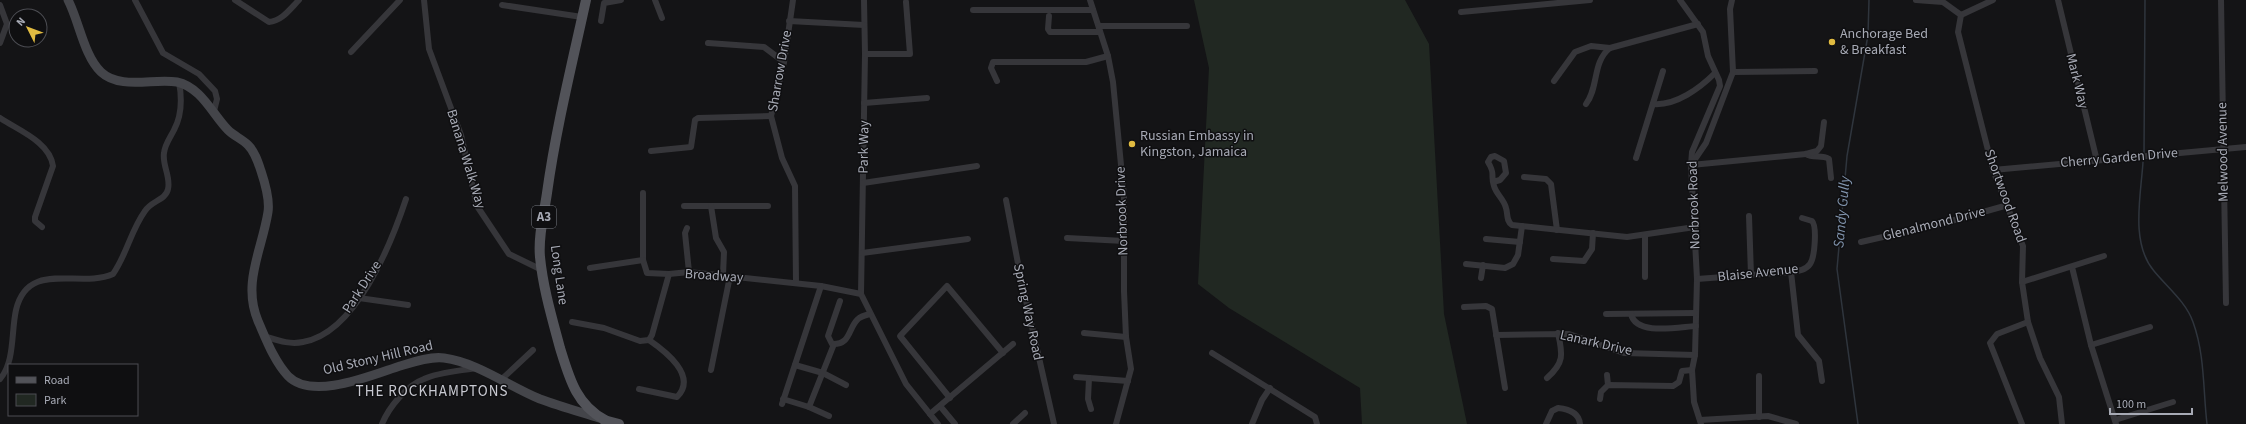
<svg xmlns="http://www.w3.org/2000/svg" width="2246" height="424" font-family="'Source Sans 3',sans-serif">
<style>
.green{fill:#212822}
.lines{fill:none;stroke-linecap:round;stroke-linejoin:round}
.stream{stroke:#2f353d;stroke-width:1.5}
.street{stroke:#36363a;stroke-width:6}
.secondary{stroke:#44454a;stroke-width:9}
.primary{stroke:#525359;stroke-width:10}
.poi-dot{fill:#e1bb41;stroke:#0f0f11;stroke-width:1.5}
.labels{text-anchor:middle;dominant-baseline:central;stroke-width:3;stroke-linejoin:round;paint-order:stroke}
.shield{fill:#0f0f11;stroke:#797c84;stroke-width:1}
.shield-label{font-size:13px;font-weight:bold;fill:#a7aab5}
.poi-label{font-size:14px;fill:#a7aab5;stroke:#0f0f11;text-anchor:start}
.street-label{font-size:14px;fill:#a7aab5;stroke:#0f0f11}
.water-label{font-size:15px;font-style:italic;fill:#8194ad;stroke:#0f0f11}
.neighbourhood-label{font-size:15px;letter-spacing:1px;fill:#c8c9d1;stroke:#0f0f11}
</style>
<rect width="100%" height="100%" fill="#141416"/>
<path class="green" d="M 1194,0 L 1405,0 L 1429,44 L 1444,314 L 1467,424 L 1362,424 L 1360,388 L 1229,308 L 1198,284 L 1209,68 Z"/>
<g class="lines">
<g class="stream">
<path d="M 2144,154 L 2145,0"/>
<path d="M 2143,162 C 2141,195 2130,243 2154,271 C 2167,287 2186,302 2193,322 C 2205,355 2203,390 2207,424"/>
<path d="M 1858,424 L 1837,269 L 1847,156 L 1868,35 L 1869,0"/>
</g>
<g class="street">
<path d="M 135,0 L 163,53 L 199,74 L 215,91 L 217,99 L 214,111"/>
<path d="M 235,0 L 269,22 C 282,21 290,9 299,0"/>
<path d="M 424,0 L 429,49 L 461,135 L 477,206 L 509,254 L 542,270"/>
<path d="M 655,0 L 662,18"/>
<path d="M 793,0 L 784,62 L 771,116 L 782,158 L 795,186 L 796,283"/>
<path d="M 864,0 L 865,54 L 861,294 L 906,384 L 938,424"/>
<path d="M 1090,0 L 1108,56 L 1113,82 L 1124,196 L 1124,291 L 1126,337 L 1131,369 L 1116,424"/>
<path d="M 1680,0 L 1703,32 L 1708,56 L 1719,80 L 1720,86 L 1692,152 L 1691,165 L 1697,279 L 1695,355 L 1692,370 L 1694,402 L 1701,424"/>
<path d="M 1916,0 L 1943,2 L 1961,15 L 1958,32 L 1993,170 L 2023,246 L 2022,282 L 2028,322 L 2040,358 L 2059,397 L 2062,424"/>
<path d="M 2058,0 L 2097,161"/>
<path d="M 2221,0 L 2226,303"/>
<path d="M 0,5 L 7,24 L 0,43"/>
<path d="M 502,5 L 582,17"/>
<path d="M 973,10 L 1093,10"/>
<path d="M 1461,12 L 1590,0"/>
<path d="M 1961,15 L 1993,0"/>
<path d="M 1049,16 L 1048,29 L 1050,32 L 1100,32"/>
<path d="M 601,21 L 604,3 L 621,0"/>
<path d="M 789,21 L 864,25"/>
<path d="M 1099,26 L 1187,26"/>
<path d="M 708,43 L 764,47 L 784,62"/>
<path d="M 351,52 L 400,0"/>
<path d="M 865,54 L 910,54 L 906,2"/>
<path d="M 1733,72 L 1815,71"/>
<path d="M 997,81 L 991,68 L 993,62 L 1086,62 L 1108,56"/>
<path d="M 1554,81 L 1575,52 L 1591,46 L 1610,48"/>
<path d="M 864,103 L 927,98"/>
<path d="M 1586,104 C 1599,87 1592,62 1610,48 L 1698,24"/>
<path d="M 1653,104 C 1676,106 1700,88 1715,73"/>
<path d="M 0,118 C 18,130 50,142 53,166 L 35,217 L 35,221 L 42,227"/>
<path d="M 651,151 L 691,147 L 695,120 L 698,118 L 771,116"/>
<path d="M 1806,154 C 1813,159 1822,154 1829,159 L 1831,178"/>
<path d="M 1636,158 L 1663,71"/>
<path d="M 1691,165 L 1706,143 L 1733,72 L 1730,9 L 1732,0"/>
<path d="M 1691,165 L 1806,154 L 1817,151 L 1821,146 L 1824,122"/>
<path d="M 1993,170 L 2246,147"/>
<path d="M 1524,177 L 1546,179 L 1551,184 L 1557,230"/>
<path d="M 1493,182 L 1500,180 L 1506,173 L 1504,161 L 1495,156 L 1491,157 L 1488,162 C 1496,175 1490,174 1494,186 C 1496,194 1504,199 1506,208 C 1508,214 1506,221 1512,225 L 1627,237 L 1695,227"/>
<path d="M 863,183 L 977,166"/>
<path d="M 643,193 L 643,260 L 647,273 L 669,274 L 689,272 L 821,286 L 861,294"/>
<path d="M 1006,200 L 1020,274 L 1054,424"/>
<path d="M 684,206 L 768,206"/>
<path d="M 711,206 L 716,238 L 724,252 L 723,275"/>
<path d="M 1749,216 L 1751,275"/>
<path d="M 687,228 L 685,233 L 689,272"/>
<path d="M 1645,235 L 1645,277"/>
<path d="M 1067,238 L 1124,241"/>
<path d="M 1486,239 L 1520,242"/>
<path d="M 1861,242 L 1944,223 L 2008,205"/>
<path d="M 862,253 L 968,239"/>
<path d="M 1553,259 L 1584,261 L 1592,249 L 1593,233"/>
<path d="M 1466,264 L 1505,268 L 1513,264 L 1518,255 L 1522,226"/>
<path d="M 2072,267 L 2091,345 L 2116,424"/>
<path d="M 590,268 L 643,260"/>
<path d="M 1791,272 L 1798,335 L 1819,361 L 1822,381"/>
<path d="M 1481,278 L 1483,265"/>
<path d="M 1697,279 L 1791,272 C 1798,271 1806,270 1810,264 C 1815,257 1817,226 1812,221 L 1802,218"/>
<path d="M 2022,282 L 2104,256"/>
<path d="M 359,298 L 408,305"/>
<path d="M 840,301 L 828,336 L 832,344 C 851,345 848,328 858,319 C 861,316 866,315 870,314"/>
<path d="M 1464,307 L 1486,306 L 1492,309 L 1505,388"/>
<path d="M 1606,314 L 1696,313"/>
<path d="M 1631,314 C 1636,336 1678,327 1696,326"/>
<path d="M 572,322 L 604,328 L 640,341 L 649,340"/>
<path d="M 1084,333 L 1126,337"/>
<path d="M 1496,335 L 1569,334 L 1624,353 L 1695,355"/>
<path d="M 264,336 C 277,340 289,345 303,342 C 356,333 391,244 406,199"/>
<path d="M 649,340 L 652,335 L 669,274"/>
<path d="M 2091,345 L 2150,327"/>
<path d="M 1212,353 L 1315,417 L 1317,424"/>
<path d="M 795,365 L 823,373 L 846,385"/>
<path d="M 711,370 L 730,276"/>
<path d="M 1607,375 L 1608,385"/>
<path d="M 1759,376 L 1759,417"/>
<path d="M 1076,377 L 1128,381"/>
<path d="M 1089,378 L 1088,399 L 1091,409"/>
<path d="M 1547,378 C 1564,363 1563,355 1558,333"/>
<path d="M 0,379 C 15,362 11,332 16,310 C 28,259 80,289 113,274 C 127,254 131,230 145,211 C 151,201 166,200 168,189 C 171,177 162,165 164,153 C 165,144 170,138 174,130 C 182,115 182,98 179,82"/>
<path d="M 502,379 L 533,350"/>
<path d="M 639,389 L 677,397 C 698,376 665,351 649,340"/>
<path d="M 950,398 L 900,336 L 947,286 L 1003,353"/>
<path d="M 783,399 L 809,407 L 829,416"/>
<path d="M 1600,399 L 1601,392 L 1608,385 L 1673,386 L 1679,382 L 1682,371 L 1692,370"/>
<path d="M 782,404 L 821,286"/>
<path d="M 940,406 L 955,424"/>
<path d="M 809,407 L 834,344"/>
<path d="M 930,414 L 1013,344"/>
<path d="M 1700,420 L 1768,416 L 1796,424"/>
<path d="M 2115,420 L 2173,402"/>
<path d="M 382,424 C 389,407 407,385 424,379 C 439,372 459,371 476,368"/>
<path d="M 1013,424 L 1025,413"/>
<path d="M 1252,424 L 1262,400 L 1270,388"/>
<path d="M 1546,424 L 1552,411 L 1558,408 C 1568,409 1579,412 1580,424"/>
<path d="M 2022,424 L 1990,343 L 1997,334 L 2028,322"/>
</g>
<path class="secondary" d="M 68,0 C 79,21 84,56 101,72 C 120,90 154,78 177,82 C 201,87 213,115 228,130 C 234,136 242,139 248,145 C 255,152 258,162 261,171 C 265,183 270,199 268,212 C 262,250 242,283 258,321 C 266,339 274,361 288,376 C 312,401 372,375 400,366 C 413,362 431,356 444,358 C 479,363 508,386 540,399 C 559,406 580,412 599,418"/>
<g class="primary">
<path d="M 586,0 C 572,64 556,128 547,193 C 544,214 538,236 540,257 C 543,288 552,318 560,348 C 569,377 576,405 605,420"/>
<path d="M 604,420 L 619,424"/>
</g>
</g>
<g class="poi-dot">
<circle cx="1832" cy="42" r="4"/>
<circle cx="1132" cy="144" r="4"/>
</g>
<g class="labels">
<rect class="shield" x="532" y="206" width="24" height="22" rx="3"/>
<g class="shield-label">
<text x="544" y="217">A3</text>
</g>
<g class="poi-label">
<text x="1840" y="34">Anchorage Bed<tspan x="1840" dy="16">&amp; Breakfast</tspan></text>
<text x="1140" y="136">Russian Embassy in<tspan x="1140" dy="16">Kingston, Jamaica</tspan></text>
</g>
<g class="street-label">
<text transform="translate(780 71) rotate(-80)">Sharrow Drive</text>
<text transform="translate(2077 81) rotate(76)">Mark Way</text>
<text transform="translate(864 147) rotate(-89)">Park Way</text>
<text transform="translate(2223 152) rotate(-91)">Melwood Avenue</text>
<text transform="translate(2119 158) rotate(-5)">Cherry Garden Drive</text>
<text transform="translate(466 159) rotate(73)">Banana Walk Way</text>
<text transform="translate(2005 196) rotate(70)">Shortwood Road</text>
<text transform="translate(1694 205) rotate(-92)">Norbrook Road</text>
<text transform="translate(1122 211) rotate(-92)">Norbrook Drive</text>
<text transform="translate(1934 224) rotate(-14)">Glenalmond Drive</text>
<text transform="translate(1758 273) rotate(-6)">Blaise Avenue</text>
<text transform="translate(559 275) rotate(82)">Long Lane</text>
<text transform="translate(714 276) rotate(4)">Broadway</text>
<text transform="translate(362 287) rotate(-57)">Park Drive</text>
<text transform="translate(1028 312) rotate(78)">Spring Way Road</text>
<text transform="translate(1596 343) rotate(13)">Lanark Drive</text>
<text transform="translate(378 358) rotate(-13)">Old Stony Hill Road</text>
</g>
<g class="water-label">
<text transform="translate(1842 212) rotate(-85)">Sandy Gully</text>
</g>
<g class="neighbourhood-label">
<text x="432" y="391">THE ROCKHAMPTONS</text>
</g>
</g>
<rect x="8" y="364" width="130" height="52" fill="#0f0f11" stroke="#4c4d53"/>
<rect x="16" y="377" width="20" height="6" fill="#525359" stroke="#4c4d53"/>
<text x="44" y="384" font-size="12" fill="#a7aab5">Road</text>
<rect x="16" y="394" width="20" height="12" fill="#212822" stroke="#4c4d53"/>
<text x="44" y="404" font-size="12" fill="#a7aab5">Park</text>
<g transform="translate(28 28) rotate(312)"><circle r="19" fill="#0f0f11" stroke="#4c4d53"/>
<path d="M0-3L7 15L0 10L-7 15Z" fill="#e1bb41"/>
<text y="-6" font-size="11" font-weight="bold" text-anchor="middle" fill="#a7aab5">N</text>
</g>
<path d="M2110 408v6h82v-6" fill="none" stroke="#a7aab5" stroke-width="2"/>
<text x="2116" y="408" font-size="12" fill="#a7aab5" stroke="#0f0f11" stroke-width="3" paint-order="stroke">100 m</text>
</svg>
